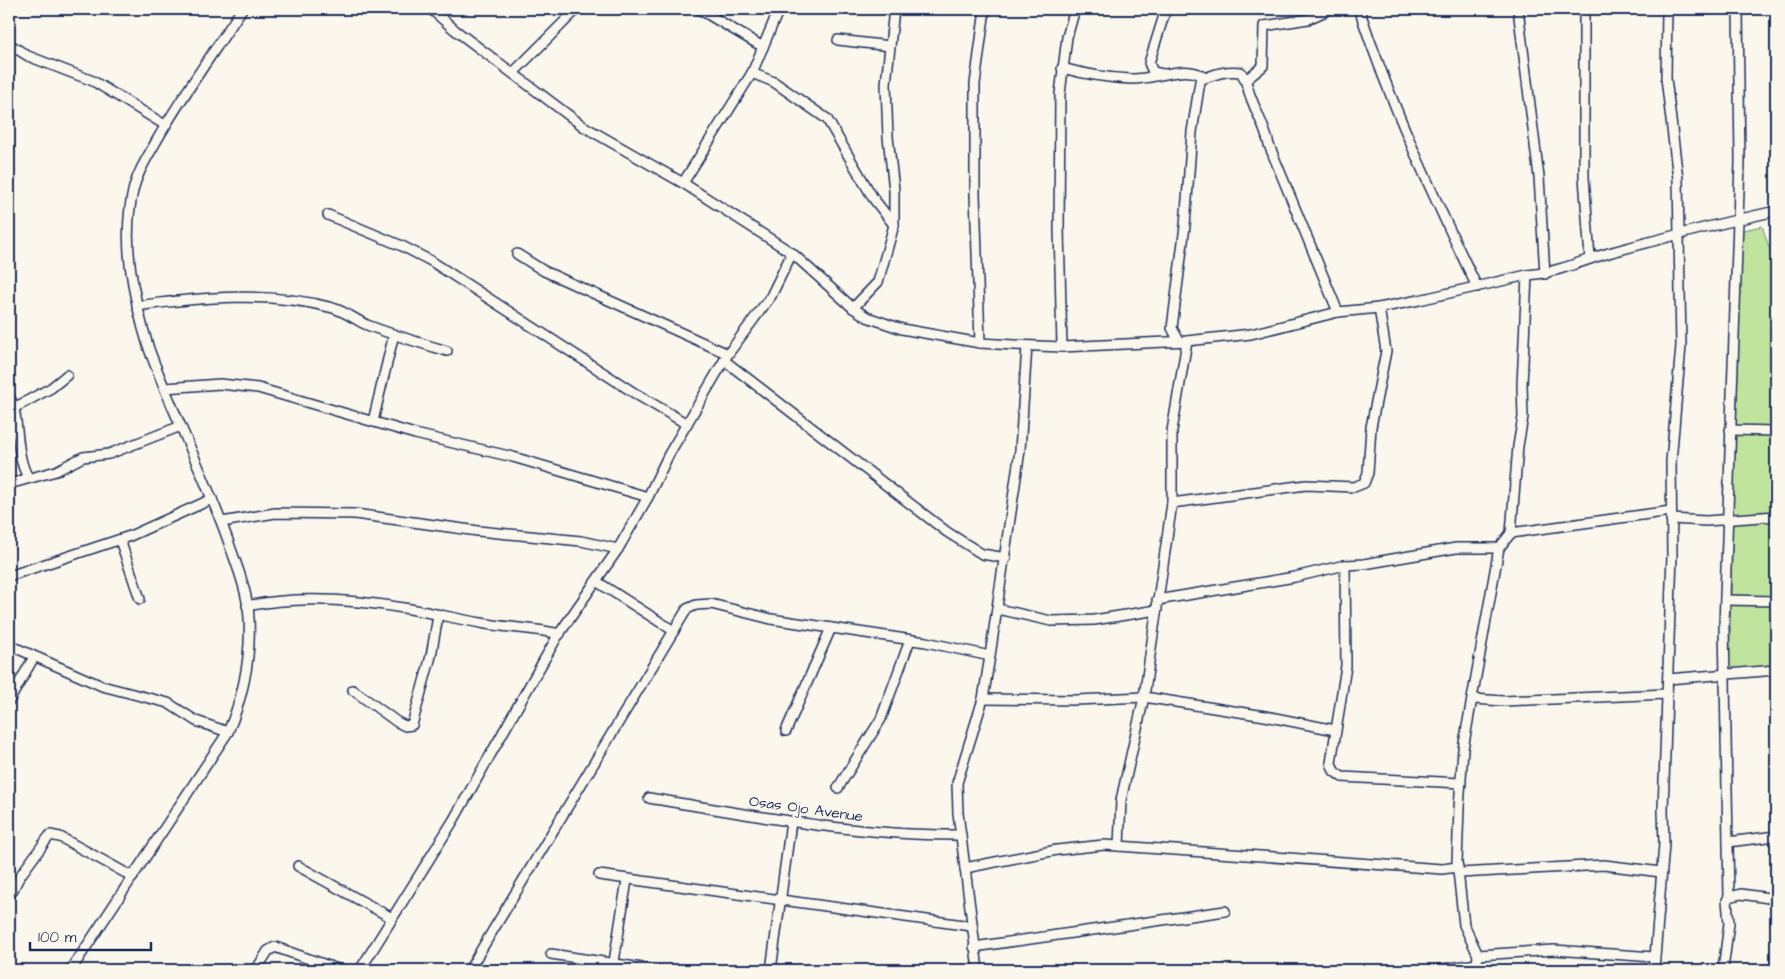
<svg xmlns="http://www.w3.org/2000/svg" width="1785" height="979" font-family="'Architects Daughter',sans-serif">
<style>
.green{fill:#c0e49e;stroke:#6e8a7e}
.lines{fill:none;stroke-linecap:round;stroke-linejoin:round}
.minor-casing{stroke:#1b2f5e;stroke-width:12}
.minor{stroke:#fbf7ec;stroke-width:9}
.labels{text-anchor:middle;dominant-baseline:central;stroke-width:4.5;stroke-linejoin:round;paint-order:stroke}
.street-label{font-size:15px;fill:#1b2f5e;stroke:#fbf7ec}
</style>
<rect width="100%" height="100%" fill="#fbf7ec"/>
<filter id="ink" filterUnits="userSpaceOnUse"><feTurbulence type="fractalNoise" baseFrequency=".02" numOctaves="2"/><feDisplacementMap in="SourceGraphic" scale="10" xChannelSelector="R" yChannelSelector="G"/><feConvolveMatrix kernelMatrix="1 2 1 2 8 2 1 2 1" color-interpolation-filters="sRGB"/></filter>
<g filter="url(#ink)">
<path class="green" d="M 1762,226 L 1776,269 L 1776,670 L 1729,675 L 1739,231 Z"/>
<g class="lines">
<defs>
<g id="minor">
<path d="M 431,9 L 455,30 L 583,126 L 683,183 L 792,253 L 853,308 L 867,317 L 902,329 L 980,343 L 1014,345 L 1062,347 L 1187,341 L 1251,334 L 1338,312 L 1379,308 L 1419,300 L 1527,275 C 1557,273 1584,260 1612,252 C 1667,237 1721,223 1776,211"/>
<path d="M 699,9 L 763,47"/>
<path d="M 1359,9 C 1391,105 1433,196 1477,287"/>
<path d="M 1518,9 L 1539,177 L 1545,274"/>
<path d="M 1584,9 L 1584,177 L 1590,258"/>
<path d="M 838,40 L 890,46"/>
<path d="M 9,44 L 28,56 L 93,81 L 165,125"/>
<path d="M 1062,68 C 1084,74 1108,78 1131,79 C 1153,80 1181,65 1201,75 L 1192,132 L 1185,226 L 1172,328 L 1179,341"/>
<path d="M 514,72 L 577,9"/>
<path d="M 752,73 L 774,82 L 827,119 L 873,198 L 894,225"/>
<path d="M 1163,74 L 1153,72 L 1149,63 L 1166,9"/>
<path d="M 1202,79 C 1216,74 1226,70 1241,72 C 1246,80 1247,86 1250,95 C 1256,112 1265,127 1269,145 L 1338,312"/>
<path d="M 1246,80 L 1263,66 L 1264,26 L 1308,19 L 1330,9"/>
<path d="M 683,183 L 752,73 L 779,9"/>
<path d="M 328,215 L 402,246 L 431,261 L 636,394 L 687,424"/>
<path d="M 517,254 L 544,271 L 728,354"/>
<path d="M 137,306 C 201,297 271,291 333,308 C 346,312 356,320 367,325 C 393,335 420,343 447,351"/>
<path d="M 853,308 L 878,282 L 894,225 L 894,190 L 888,137 L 886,84 L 894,9"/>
<path d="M 980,343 L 975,193 L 975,84 L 985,9"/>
<path d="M 1062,347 L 1059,229 L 1060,94 L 1067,37 L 1075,9"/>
<path d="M 725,361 L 947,532 L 982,554 L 1006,558"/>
<path d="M 165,388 L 220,384 L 258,388 L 415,434 L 513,457 L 648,497"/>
<path d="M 9,397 C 20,410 14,455 28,477"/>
<path d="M 14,408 L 51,388 L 67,375"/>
<path d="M 373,421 L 394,334"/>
<path d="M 1730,430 L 1776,431"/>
<path d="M 9,484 L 56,471 L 83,457 L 109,454 L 181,426"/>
<path d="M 1172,503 L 1306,485 L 1354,487 L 1364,483 L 1368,473 L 1371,427 L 1386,351 L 1379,308"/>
<path d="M 1671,519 L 1706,521 L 1776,516"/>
<path d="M 222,522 L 275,513 L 355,514 L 478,531 L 581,541 L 618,549"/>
<path d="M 1511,533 L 1671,511"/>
<path d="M 120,540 L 140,599"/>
<path d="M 1345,565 L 1346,666 L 1331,763 L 1334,771 L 1342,777 L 1461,783"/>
<path d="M 9,576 L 130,536 L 212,499"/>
<path d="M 596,581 L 674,631"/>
<path d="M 1157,600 L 1295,577 L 1345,565 L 1364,564 L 1456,548 L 1499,548"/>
<path d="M 1725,600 L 1776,601"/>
<path d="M 247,606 C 299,595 358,600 410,609 C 434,613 457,619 481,623 C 507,628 534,628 560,634"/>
<path d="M 998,609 L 1051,621 L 1094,620 L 1157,610"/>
<path d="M 9,645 L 102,686 L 168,703 L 196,721 L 228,732"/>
<path d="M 1668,679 L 1776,670"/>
<path d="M 353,690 L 397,722 L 405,726 L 412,725 L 431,656 L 438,616"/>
<path d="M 983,699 L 1076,700 L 1144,697 L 1265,716 L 1335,730"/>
<path d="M 1473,699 L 1504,701 L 1667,694"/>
<path d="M 9,701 L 34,657"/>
<path d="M 786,731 L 831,628"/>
<path d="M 838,788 L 881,719 L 910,640"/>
<path d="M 649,798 C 752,815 855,836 961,835"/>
<path d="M 1728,842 L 1776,836"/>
<path d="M 1119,846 L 1121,800 L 1144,697 L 1172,503 L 1172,431 L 1187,341"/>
<path d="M 298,866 L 392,918"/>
<path d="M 965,868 L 1057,850 L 1104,845 L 1442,869 L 1458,867"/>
<path d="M 1460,873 L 1604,865 L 1661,872"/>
<path d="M 599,875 L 971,926"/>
<path d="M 9,897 L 20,876 L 50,835 L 60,837 L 133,877"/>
<path d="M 1729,897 L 1724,626 L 1740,162 L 1738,9"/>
<path d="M 974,947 L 1225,911"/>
<path d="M 551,954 L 655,970"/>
<path d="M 1478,955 L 1554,950 L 1654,957"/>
<path d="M 613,968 L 627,880"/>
<path d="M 71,970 L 228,732 C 243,697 251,657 249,618 C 248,595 239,571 231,549 C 208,481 174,417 149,349 C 134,300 121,243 133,191 C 137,173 148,156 157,140 C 183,94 214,52 242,9"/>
<path d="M 256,970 L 268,951 L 275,947 L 340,970"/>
<path d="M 360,970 L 453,821 L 557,637 L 618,549 L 648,497 L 669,454 L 728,354 L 771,296 L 792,253"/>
<path d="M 469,970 L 687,609 L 696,605 L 711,604 L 771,619 L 926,642 L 990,656"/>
<path d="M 771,970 L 791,822"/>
<path d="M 978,970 L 958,813 L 957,783 L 983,699 L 990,656 L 1020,450 L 1027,346"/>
<path d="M 1437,970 L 1477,964"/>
<path d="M 1480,970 L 1477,964 L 1478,955 L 1464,925 L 1457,862 L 1459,808 L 1463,749 L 1499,548 L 1511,533 L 1518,446 L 1523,417 L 1522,385 L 1527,275"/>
<path d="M 1654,970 L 1664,844 L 1663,810 L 1672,555 L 1671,462 L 1681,346 L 1678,179 L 1666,78 L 1667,9"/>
<path d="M 1723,970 L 1729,923 L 1727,900 L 1729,897 L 1741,894 L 1776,899"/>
</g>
</defs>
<use href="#minor" class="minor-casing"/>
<use href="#minor" class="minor"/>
</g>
</g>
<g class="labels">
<g class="street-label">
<text transform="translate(806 809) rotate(8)">Osas Ojo Avenue</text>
</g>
</g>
<rect width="1785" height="979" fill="none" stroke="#fbf7ec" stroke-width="30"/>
<rect x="15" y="15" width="1755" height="949" fill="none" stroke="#1b2f5e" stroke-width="2" filter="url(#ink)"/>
<path d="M30 942v8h121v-8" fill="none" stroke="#1b2f5e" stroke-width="2.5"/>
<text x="38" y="942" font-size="15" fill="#1b2f5e" stroke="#fbf7ec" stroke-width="4" paint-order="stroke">100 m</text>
</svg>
